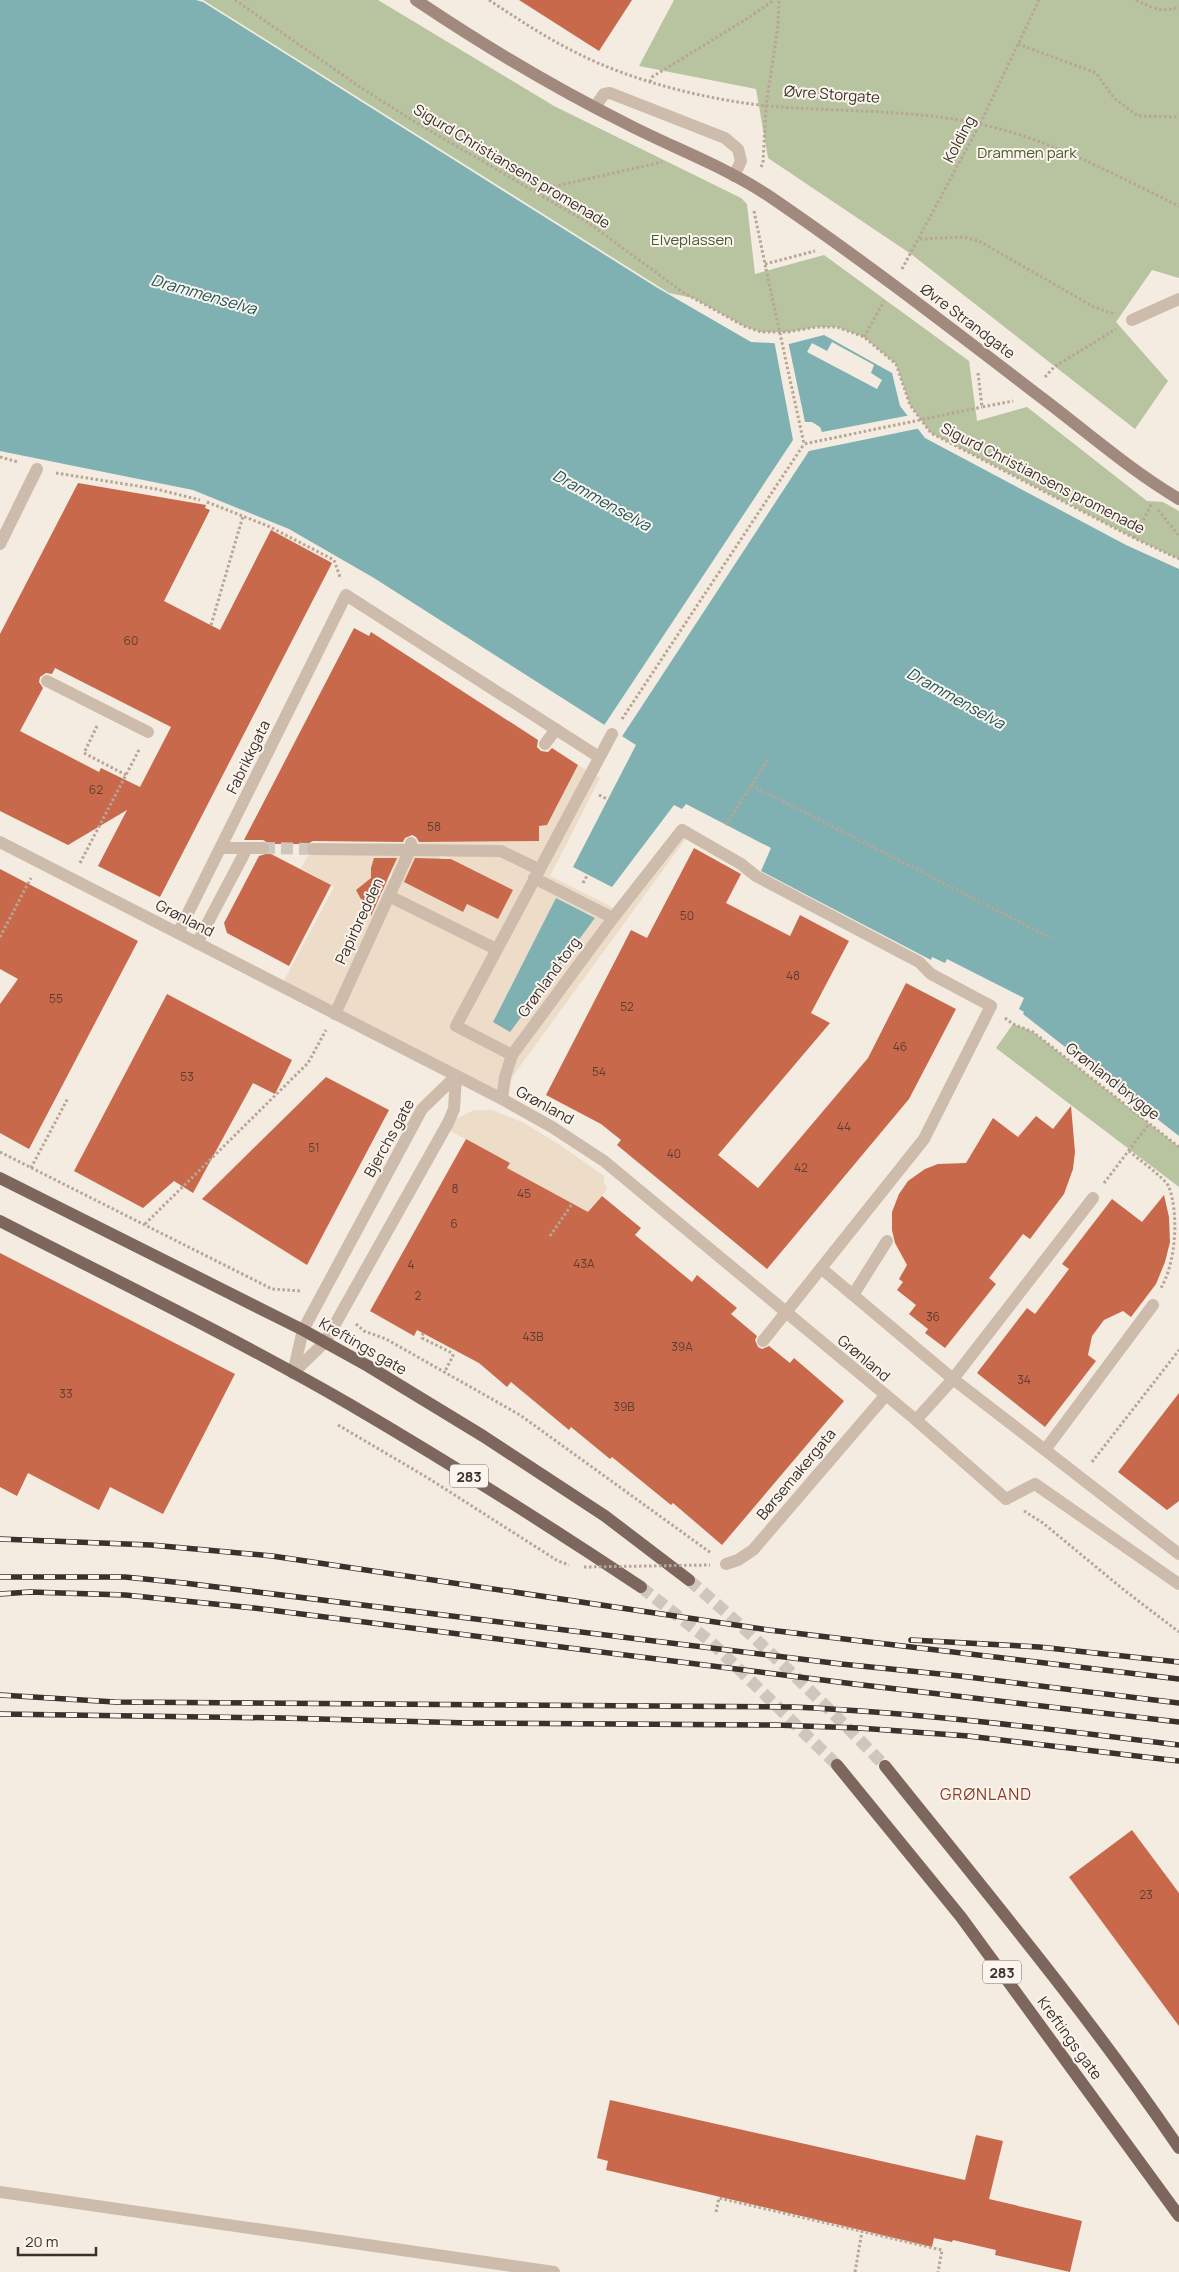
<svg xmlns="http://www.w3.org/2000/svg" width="1179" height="2272" font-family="Manrope,sans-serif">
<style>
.green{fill:#b8c4a0}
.plaza{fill:#ecdcc8;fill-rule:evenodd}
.water{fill:#7fb0b2}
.pier{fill:#f4ebe1}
.building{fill:#c8694b;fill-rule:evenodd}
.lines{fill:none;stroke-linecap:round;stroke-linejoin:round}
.street-tunnel{stroke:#cfc6bd;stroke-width:12;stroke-dasharray:12 6;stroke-linecap:butt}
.primary-tunnel{stroke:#cfc6bd;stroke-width:12;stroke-dasharray:12 6;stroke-linecap:butt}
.path{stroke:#b9a596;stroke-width:3;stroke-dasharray:2.5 2.5;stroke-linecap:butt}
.lane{stroke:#cdbbac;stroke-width:12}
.street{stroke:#cdbbac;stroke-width:12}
.secondary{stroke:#a18a7d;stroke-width:12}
.primary{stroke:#7d675c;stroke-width:12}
.rail-casing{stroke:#3b302b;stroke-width:5.5}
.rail{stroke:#fbf5ee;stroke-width:4;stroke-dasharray:11;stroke-linecap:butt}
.path-bridge{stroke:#b9a596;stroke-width:3;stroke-dasharray:2.5 2.5;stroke-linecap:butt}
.labels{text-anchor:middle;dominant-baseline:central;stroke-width:4;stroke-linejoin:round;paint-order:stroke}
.number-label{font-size:12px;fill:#5e3e33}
.shield{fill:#fbf5ee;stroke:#756b66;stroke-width:1}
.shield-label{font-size:14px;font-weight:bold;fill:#3b302b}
.street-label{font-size:15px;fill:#3b302b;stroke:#fbf5ee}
.park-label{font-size:15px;fill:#4a5a2e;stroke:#fbf5ee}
.water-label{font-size:16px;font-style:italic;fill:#1f5a5e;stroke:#fbf5ee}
.neighbourhood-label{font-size:16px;letter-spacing:1px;fill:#8c3b22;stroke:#fbf5ee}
</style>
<rect width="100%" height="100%" fill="#f4ebe1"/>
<g class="green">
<path d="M 203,0 L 378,0 L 554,106 L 741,198 L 747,204 L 755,274 L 824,255 L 969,361 L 977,421 L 1027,407 L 1147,501 L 1163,502 L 1179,511 L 1179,559 L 1134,538 L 931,433 L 910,405 L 896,364 L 864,337 L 837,327 L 816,327 L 788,332 L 761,332 L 744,326 L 693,298 L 669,293 Z"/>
<path d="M 674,0 L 1179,0 L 1179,278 L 1152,270 L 1116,322 L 1168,381 L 1135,429 L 911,254 L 768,158 L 756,89 L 639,66 Z"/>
<path d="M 1013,1024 L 1033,1032 L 1179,1147 L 1179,1187 L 996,1048 Z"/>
</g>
<g class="plaza">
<path d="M 578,765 L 600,778 L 550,876 L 614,908 L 675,830 L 687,837 L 515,1073 L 502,1099 L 281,986 L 334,887 L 301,868 L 315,844 L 539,841 L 539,826 L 547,825 ZM 442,854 L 513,890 L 498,919 L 467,904 L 462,912 L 439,900 L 428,884 L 423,892 L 410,885 L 429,879 ZM 379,858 L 386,858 L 394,867 L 390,879 L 384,881 L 372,874 L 372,864 ZM 369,882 L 382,889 L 383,892 L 379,902 L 370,906 L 361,900 L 359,893 L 362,886 ZM 556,899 L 595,919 L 493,1022 Z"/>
<path d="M 474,1110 L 492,1110 L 522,1122 L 560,1145 L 604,1176 L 604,1182 L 607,1189 L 588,1212 L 507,1168 L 510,1163 L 445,1128 L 448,1123 Z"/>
</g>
<g class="water">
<path d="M 0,0 L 196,0 L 203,2 L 656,287 L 751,342 L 789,344 L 824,335 L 892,373 L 900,406 L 925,438 L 1126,545 L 1179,569 L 1179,1136 L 1023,1014 L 1024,1012 L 1019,1009 L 1024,998 L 947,959 L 945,963 L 932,957 L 931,960 L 761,871 L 771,848 L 686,804 L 682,809 L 674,805 L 612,887 L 573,867 L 636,745 L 374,578 L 289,529 L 193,490 L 0,451 Z"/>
<path d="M 556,898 L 595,918 L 510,1032 L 493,1022 Z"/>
</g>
<g class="pier">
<path d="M 774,340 L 788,341 L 805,422 L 812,422 L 820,427 L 822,432 L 911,415 L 921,428 L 809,451 L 621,738 L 603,727 L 793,440 Z"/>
<path d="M 832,342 L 874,365 L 871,373 L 882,380 L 877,389 L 807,352 L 812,343 L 827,351 Z"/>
</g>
<g class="building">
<path d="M 519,0 L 632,0 L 599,51 Z"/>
<path d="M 78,483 L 206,505 L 205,508 L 210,510 L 164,601 L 220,630 L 271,530 L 332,563 L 160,897 L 98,866 L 127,810 L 68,845 L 0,811 L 0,634 ZM 55,668 L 171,727 L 140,787 L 101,768 L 99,772 L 20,731 L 43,688 L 39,682 L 40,677 L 46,673 L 52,674 Z"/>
<path d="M 354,628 L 369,636 L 371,632 L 538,740 L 537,747 L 541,751 L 548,752 L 552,748 L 578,765 L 547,825 L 539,826 L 539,841 L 419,842 L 416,837 L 412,835 L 405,838 L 403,842 L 313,841 L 307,844 L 270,844 L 263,840 L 244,840 Z"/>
<path d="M 694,848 L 741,874 L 726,903 L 790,936 L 800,915 L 849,941 L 811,1013 L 830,1023 L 718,1155 L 758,1188 L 868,1058 L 906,983 L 956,1009 L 909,1099 L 767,1269 L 617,1145 L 621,1140 L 601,1124 L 546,1095 L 631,930 L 647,938 Z"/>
<path d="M 269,853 L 331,885 L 289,966 L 227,933 L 224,923 L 259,856 Z"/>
<path d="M 374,858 L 397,858 L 371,916 L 371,905 L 363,903 L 356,890 L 371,878 L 371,868 Z"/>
<path d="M 415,858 L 451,859 L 513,890 L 498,919 L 467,904 L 463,912 L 404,882 Z"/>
<path d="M 0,869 L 138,941 L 29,1149 L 0,1133 L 0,1004 L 18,979 L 0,969 Z"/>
<path d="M 167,994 L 292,1060 L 275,1094 L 253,1083 L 193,1193 L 174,1181 L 143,1208 L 74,1171 Z"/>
<path d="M 326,1077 L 389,1110 L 307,1265 L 202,1199 Z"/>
<path d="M 1071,1106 L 1075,1152 L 1073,1169 L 1064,1194 L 1030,1239 L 1023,1234 L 989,1278 L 996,1284 L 945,1348 L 925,1333 L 928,1329 L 909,1314 L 916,1305 L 897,1290 L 903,1282 L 899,1279 L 907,1265 L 895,1243 L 892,1230 L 892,1212 L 899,1194 L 908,1181 L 925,1169 L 938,1164 L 966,1163 L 993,1118 L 1018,1137 L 1036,1116 L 1053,1129 Z"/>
<path d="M 466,1139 L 510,1163 L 507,1168 L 588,1212 L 602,1196 L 641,1228 L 635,1235 L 692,1282 L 697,1275 L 737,1308 L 731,1314 L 757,1336 L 755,1340 L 758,1347 L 762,1349 L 769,1346 L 790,1363 L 794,1358 L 844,1401 L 722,1545 L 673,1503 L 671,1505 L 612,1457 L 610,1459 L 571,1427 L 569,1430 L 511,1382 L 507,1387 L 479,1363 L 417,1330 L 414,1336 L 370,1311 Z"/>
<path d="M 1164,1195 L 1169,1217 L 1170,1242 L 1165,1262 L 1156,1284 L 1131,1317 L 1123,1311 L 1104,1320 L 1092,1336 L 1088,1355 L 1096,1361 L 1045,1427 L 977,1373 L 1027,1308 L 1035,1314 L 1069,1269 L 1062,1264 L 1112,1199 L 1142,1222 Z"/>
<path d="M 0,1253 L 235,1374 L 163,1514 L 110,1487 L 99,1510 L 28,1473 L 17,1496 L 0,1487 Z"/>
<path d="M 1179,1393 L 1179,1501 L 1167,1510 L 1118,1472 Z"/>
<path d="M 1132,1830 L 1179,1893 L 1179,2026 L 1069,1877 Z"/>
<path d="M 610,2100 L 965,2180 L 976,2135 L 1003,2141 L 989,2199 L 1082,2221 L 1070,2272 L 995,2255 L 996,2250 L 953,2240 L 952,2242 L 934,2238 L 932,2247 L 606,2170 L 608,2161 L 597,2158 Z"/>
</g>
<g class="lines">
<path class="street-tunnel" d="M 263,848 L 313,849"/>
<g class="primary-tunnel">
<path d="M 689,1580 C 758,1639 822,1701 885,1766"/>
<path d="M 641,1587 L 711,1642 L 837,1765"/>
</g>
<g class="path">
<path d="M 235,0 L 360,87 L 415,122 L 590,224 L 684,293 L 744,326 L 761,332 L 788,332 L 816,327 L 837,327 L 864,337 L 896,364 L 910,405 L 931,433 L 1134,538 L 1179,559"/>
<path d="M 489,0 C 518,19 546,38 577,53 C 631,81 708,100 769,106 C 839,112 911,109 980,124 C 1050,139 1115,175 1179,206"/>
<path d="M 1136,0 C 1152,8 1161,13 1179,7"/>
<path d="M 1018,44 L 1096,73 L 1114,98 L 1138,116 L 1179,117"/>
<path d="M 650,82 L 652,77 L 745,20 L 774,0"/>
<path d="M 761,167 L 763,163 L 766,106 L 778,26 L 779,0"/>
<path d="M 534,191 L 662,162"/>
<path d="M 754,211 L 766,269"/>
<path d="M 920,239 L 963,237 L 979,241 L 1094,307 L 1114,314"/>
<path d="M 765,264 L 815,251"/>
<path d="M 902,269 L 980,124 L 1039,0"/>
<path d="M 864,337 L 884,301"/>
<path d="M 978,373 L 982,407 L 1013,401"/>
<path d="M 1045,377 L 1054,367 L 1116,329"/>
<path d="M 0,457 L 18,462"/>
<path d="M 56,473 L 156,489 L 200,500"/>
<path d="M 207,502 L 268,526 L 334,560 L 340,577"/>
<path d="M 1158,510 L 1179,536"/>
<path d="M 1134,538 L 1152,503"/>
<path d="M 211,625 L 243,516"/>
<path d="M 622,719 L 804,444"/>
<path d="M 97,726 L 84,753 L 126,775"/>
<path d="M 751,785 L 1051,938"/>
<path d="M 599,795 L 609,800"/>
<path d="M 726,825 L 768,759"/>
<path d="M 80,863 L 140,748"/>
<path d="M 583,883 L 588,874"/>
<path d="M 0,937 L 31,878"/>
<path d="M 1005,1018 L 1013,1024 L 1033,1032 L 1179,1147"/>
<path d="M 1129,1151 C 1137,1158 1166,1179 1169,1187 C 1179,1215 1176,1262 1161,1288"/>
<path d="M 0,1152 L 272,1289 L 301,1291"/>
<path d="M 31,1168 L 68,1098"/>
<path d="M 1104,1183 L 1149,1124"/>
<path d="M 145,1224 L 308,1063 L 326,1030"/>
<path d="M 550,1236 L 572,1204"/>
<path d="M 356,1324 L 364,1331 L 386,1339 L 520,1415 L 711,1553"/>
<path d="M 423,1333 L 422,1338 L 452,1353 L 453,1356 L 444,1373"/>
<path d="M 338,1425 L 428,1478 L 558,1561 L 569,1565"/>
<path d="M 1092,1462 L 1179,1350"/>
<path d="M 1024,1511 L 1043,1523 L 1124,1590 L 1179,1632"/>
<path d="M 716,2212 L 719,2198 L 942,2250 L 938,2272"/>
<path d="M 855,2272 L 862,2231"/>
</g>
<g class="lane">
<path d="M 595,107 L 604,94 L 610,93 L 725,138 L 738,149 L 741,161 L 734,176"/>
<path d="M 1132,320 L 1179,299"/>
<path d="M 0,544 L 37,469"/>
<path d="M 47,681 L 148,732"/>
<path d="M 197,943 L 244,854"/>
<path d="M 822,1269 L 953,1379 L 1045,1450 L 1153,1305"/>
<path d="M 853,1295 L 887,1241"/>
<path d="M 763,1341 L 924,1139 L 991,1006"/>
<path d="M 916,1420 L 953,1379 L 1093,1198"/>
<path d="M 1045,1450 L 1179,1554"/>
<path d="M 1006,1499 L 1035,1484 L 1179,1584"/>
<path d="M 726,1564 L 738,1560 L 753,1550 L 885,1396"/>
</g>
<g class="street">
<path d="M 612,734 L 456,1026 L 512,1055 L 613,918"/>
<path d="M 545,744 L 556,729"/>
<path d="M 0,842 L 502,1099 L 552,1127 L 604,1161 L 916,1420 L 1006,1499"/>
<path d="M 221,848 L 263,848"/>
<path d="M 313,849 L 501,851 L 538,869"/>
<path d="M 534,878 L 613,918 L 682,830 L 741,864 L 756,876 L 919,962 L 931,974 L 991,1006"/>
<path d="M 389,896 L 496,949"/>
<path d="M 178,933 L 346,595 L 599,757"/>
<path d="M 335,1014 L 410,850 L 411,843"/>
<path d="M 502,1099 L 505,1077 L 512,1055"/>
<path d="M 293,1373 L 325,1342 L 448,1123 L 454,1109 L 456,1076"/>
<path d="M 293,1373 L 303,1330 L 422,1109 L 456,1076"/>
<path d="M 0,2192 L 554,2272"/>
</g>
<path class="secondary" d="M 416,0 C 483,45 553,87 625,123 C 673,148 724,166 769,196 C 863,260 952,329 1042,398 C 1087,432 1130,470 1179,499"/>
<g class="primary">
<path d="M 0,1178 L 303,1330 L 368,1366 L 483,1436 L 605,1516 L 689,1580"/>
<path d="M 0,1221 C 117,1281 235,1338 349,1404 C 448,1462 545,1523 641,1587"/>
<path d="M 837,1765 L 961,1917 L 1179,2216"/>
<path d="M 885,1766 C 985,1891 1089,2015 1179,2148"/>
</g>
<defs>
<g id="rail">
<path d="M 0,1539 L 151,1545 L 272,1556 L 769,1630 L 1179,1679"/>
<path d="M 0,1577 L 125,1577 L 184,1583 L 841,1664 L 960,1676 L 1179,1703"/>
<path d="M 0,1594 L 30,1592 L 125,1595 L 254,1608 L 854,1684 L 1179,1722"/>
<path d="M 911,1640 L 1039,1647 L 1179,1662"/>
<path d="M 0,1695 L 115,1702 L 793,1707 C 922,1713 1051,1729 1179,1745"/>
<path d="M 0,1714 L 282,1718 L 470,1723 L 775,1725 L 859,1728 L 968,1736 L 1179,1761"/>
</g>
</defs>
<use href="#rail" class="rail-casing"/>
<use href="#rail" class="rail"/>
<g class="path-bridge">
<path d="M 766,269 L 804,444 L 982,407"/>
<path d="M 584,1567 L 710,1565"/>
</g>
</g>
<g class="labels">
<g class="number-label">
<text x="131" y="640">60</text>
<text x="96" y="789">62</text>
<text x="434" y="826">58</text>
<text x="687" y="915">50</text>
<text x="793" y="975">48</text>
<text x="56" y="998">55</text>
<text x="627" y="1006">52</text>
<text x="900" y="1046">46</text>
<text x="599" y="1071">54</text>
<text x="187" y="1076">53</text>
<text x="844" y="1126">44</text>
<text x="314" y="1147">51</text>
<text x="674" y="1153">40</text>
<text x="801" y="1167">42</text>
<text x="455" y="1188">8</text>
<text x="524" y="1193">45</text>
<text x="454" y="1223">6</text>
<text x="584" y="1263">43A</text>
<text x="411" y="1264">4</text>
<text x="418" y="1295">2</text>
<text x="933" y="1316">36</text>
<text x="533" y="1336">43B</text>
<text x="682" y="1346">39A</text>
<text x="1024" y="1379">34</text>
<text x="66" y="1393">33</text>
<text x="624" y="1406">39B</text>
<text x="1146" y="1894">23</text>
</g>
<g class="shield">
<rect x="450" y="1464.5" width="38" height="23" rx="4"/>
<rect x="983" y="1960.5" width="38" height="23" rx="4"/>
</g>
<g class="shield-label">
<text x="469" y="1476">283</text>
<text x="1002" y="1972">283</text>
</g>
<g class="street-label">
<text transform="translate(832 94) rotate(4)">Øvre Storgate</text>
<text transform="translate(959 139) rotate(-62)">Kolding</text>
<text transform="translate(512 166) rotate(31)">Sigurd Christiansens promenade</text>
<text transform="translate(968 321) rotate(37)">Øvre Strandgate</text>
<text transform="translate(1043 478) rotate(27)">Sigurd Christiansens promenade</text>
<text transform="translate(248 757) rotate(-64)">Fabrikkgata</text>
<text transform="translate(185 918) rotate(27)">Grønland</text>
<text transform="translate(359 921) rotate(-65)">Papirbredden</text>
<text transform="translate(549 977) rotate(-54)">Grønland torg</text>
<text transform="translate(1113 1081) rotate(38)">Grønland brygge</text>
<text transform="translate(545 1105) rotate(29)">Grønland</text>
<text transform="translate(389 1138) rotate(-61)">Bjerchs gate</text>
<text transform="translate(363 1346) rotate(30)">Kreftings gate</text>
<text transform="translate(864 1358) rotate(40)">Grønland</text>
<text transform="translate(796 1474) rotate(-50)">Børsemakergata</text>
<text transform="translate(1070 2038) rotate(54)">Kreftings gate</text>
</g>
<g class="park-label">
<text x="1027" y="152">Drammen park</text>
<text x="692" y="239">Elveplassen</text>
</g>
<g class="water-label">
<text transform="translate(204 294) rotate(16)">Drammenselva</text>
<text transform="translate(602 500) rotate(29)">Drammenselva</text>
<text transform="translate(956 698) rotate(29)">Drammenselva</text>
</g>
<g class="neighbourhood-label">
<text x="986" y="1794">GRØNLAND</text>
</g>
</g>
<path d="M18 2247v8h78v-8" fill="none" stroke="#3b302b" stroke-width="2.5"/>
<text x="25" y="2247" font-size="15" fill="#3b302b" stroke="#fbf5ee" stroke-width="4" paint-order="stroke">20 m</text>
</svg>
